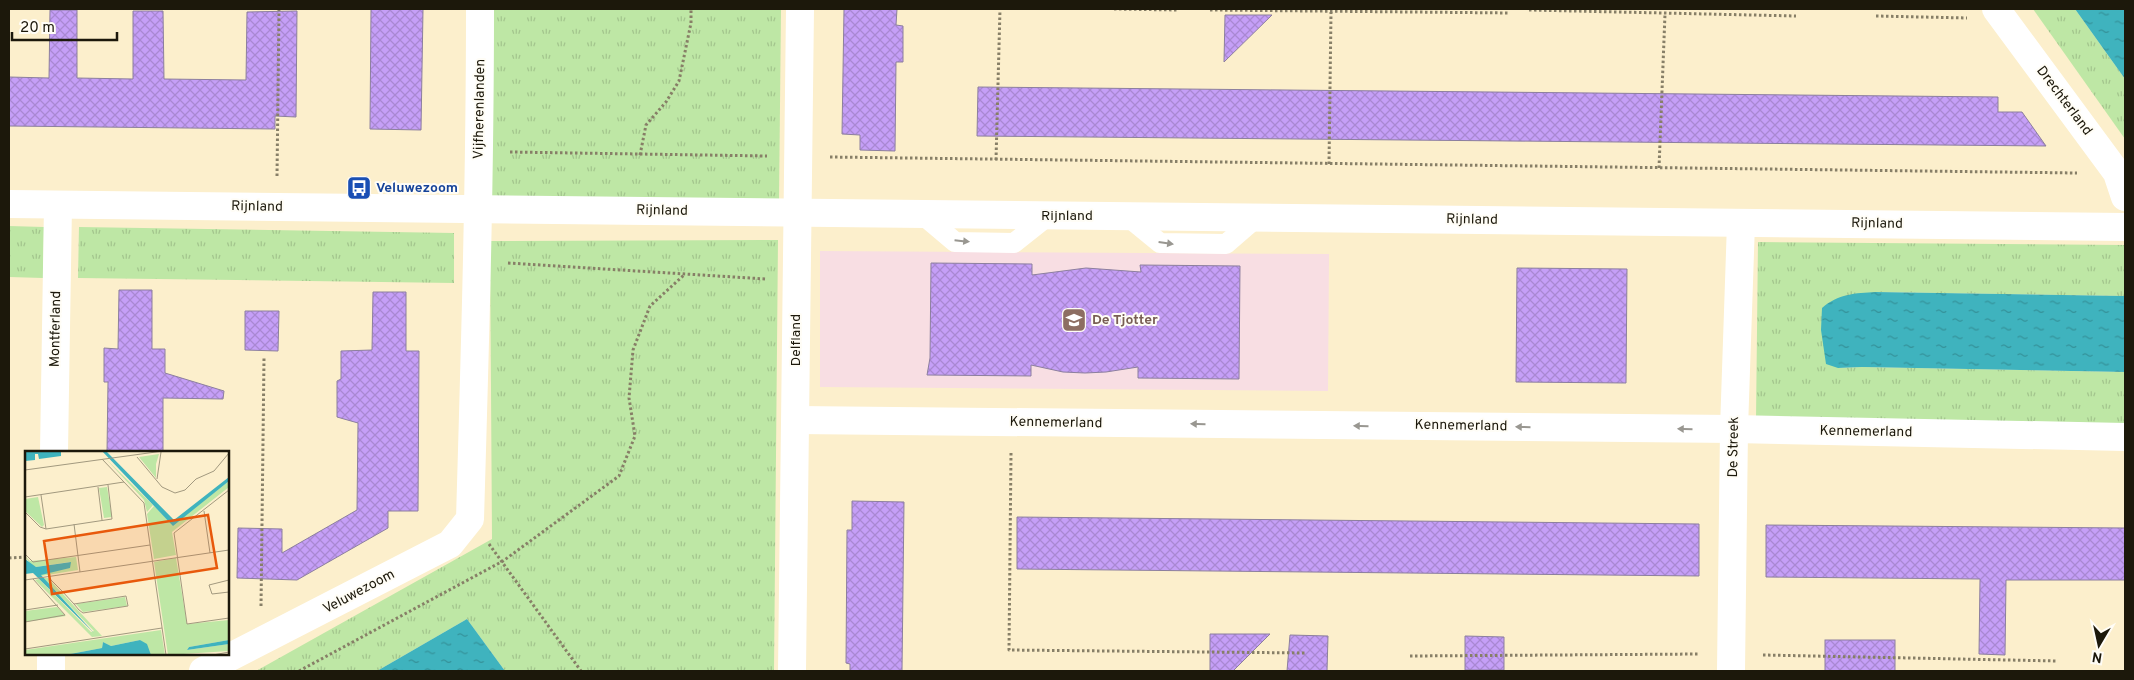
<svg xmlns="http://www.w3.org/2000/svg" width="2134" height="680" font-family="Overpass,sans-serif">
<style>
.education{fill:#f8dee3}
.grass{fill:url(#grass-tufts)}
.water{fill:url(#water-ripples)}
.building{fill:url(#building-cross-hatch);stroke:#8c7f9e}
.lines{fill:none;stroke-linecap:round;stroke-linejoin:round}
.path{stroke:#877f67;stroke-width:3;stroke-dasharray:2.5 2.5;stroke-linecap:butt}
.lane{stroke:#fff;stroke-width:20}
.street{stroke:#fff;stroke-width:28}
.secondary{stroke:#fff;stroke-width:28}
.oneway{fill:#999791}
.labels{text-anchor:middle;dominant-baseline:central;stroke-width:4;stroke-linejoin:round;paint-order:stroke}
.street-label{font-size:14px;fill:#1c180b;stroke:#fffdf6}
.transit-label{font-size:14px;font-weight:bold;fill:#164399;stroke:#fffdf6;text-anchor:start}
.education-label{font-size:14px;font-weight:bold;fill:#785e54;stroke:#fffdf6;text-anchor:start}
.inset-road{fill:none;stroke:#a2997f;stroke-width:1}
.view{fill:#e8590c;fill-opacity:0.15;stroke:#e8590c;stroke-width:2.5}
.inset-edge{fill:none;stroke:#1c180b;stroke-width:2.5}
</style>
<defs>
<pattern id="grass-tufts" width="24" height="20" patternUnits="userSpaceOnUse" patternTransform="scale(1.25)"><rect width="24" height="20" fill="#bee7a5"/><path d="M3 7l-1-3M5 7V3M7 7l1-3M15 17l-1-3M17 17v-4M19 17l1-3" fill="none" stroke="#a3c58d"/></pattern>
<pattern id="water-ripples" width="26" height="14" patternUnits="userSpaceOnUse" patternTransform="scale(1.25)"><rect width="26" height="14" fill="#3fb3be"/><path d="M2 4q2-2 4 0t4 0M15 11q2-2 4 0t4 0" fill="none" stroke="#349199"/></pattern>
<pattern id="building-cross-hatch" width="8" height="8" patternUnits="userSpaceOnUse" patternTransform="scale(1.25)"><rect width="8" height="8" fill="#c59ff7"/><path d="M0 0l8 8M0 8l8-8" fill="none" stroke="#a988d2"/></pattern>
</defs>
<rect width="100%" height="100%" fill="#fcefcc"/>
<path class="education" d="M 820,251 L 1329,254 L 1328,391 L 820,387 Z"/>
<g class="grass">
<path d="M 490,9 L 781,9 L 779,202 L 490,204 Z"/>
<path d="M 2033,9 L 2075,9 L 2125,79 L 2125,139 Z"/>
<path d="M 9,226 L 44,227 L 43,278 L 9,277 Z"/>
<path d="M 79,227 L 454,233 L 454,283 L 78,278 Z"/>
<path d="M 778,240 L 774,671 L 505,671 L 467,619 L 377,671 L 256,671 L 492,539 L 490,241 Z"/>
<path d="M 1758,242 L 2125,245 L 2125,296 L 1876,292 L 1838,368 L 1862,367 L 2125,372 L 2125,424 L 1756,420 Z"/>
</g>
<g class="water">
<path d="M 2075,9 L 2125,9 L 2125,79 Z"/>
<path d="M 1876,292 L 2125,296 L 2125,372 L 1862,367 L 1838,368 L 1826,364 L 1821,330 L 1822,308 C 1838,294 1855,293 1876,292 Z"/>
<path d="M 467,619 L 505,671 L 377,671 Z"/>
</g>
<g class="building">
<path d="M 371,9 L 423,9 L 421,130 L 370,129 Z"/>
<path d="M 844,9 L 897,9 L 896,25 L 903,26 L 903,62 L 896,62 L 895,151 L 860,150 L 860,135 L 842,134 Z"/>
<path d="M 50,10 L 77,10 L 77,78 L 133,79 L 133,11 L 163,11 L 164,79 L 246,80 L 247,12 L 297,11 L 296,117 L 275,116 L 275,129 L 9,126 L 9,77 L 49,78 Z"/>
<path d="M 1225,15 L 1272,15 L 1224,62 Z"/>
<path d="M 978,87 L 1998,97 L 1998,112 L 2022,112 L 2046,146 L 977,136 Z"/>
<path d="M 931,263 L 1032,264 L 1032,275 L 1086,268 L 1141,272 L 1140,265 L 1240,266 L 1239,379 L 1138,378 L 1138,367 L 1106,372 L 1085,373 L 1063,372 L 1031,365 L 1031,376 L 927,375 L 930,358 Z"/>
<path d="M 1517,268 L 1627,269 L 1626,383 L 1516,382 Z"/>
<path d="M 119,290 L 152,290 L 152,349 L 165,349 L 165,373 L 224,391 L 223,399 L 163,398 L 163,452 L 107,452 L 108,382 L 104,382 L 104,348 L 118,349 Z"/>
<path d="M 373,292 L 406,292 L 406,351 L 419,351 L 418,511 L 388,511 L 388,528 L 297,580 L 237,578 L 238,528 L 282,529 L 282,553 L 357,510 L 358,423 L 337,417 L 337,381 L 341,379 L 341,351 L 372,350 Z"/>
<path d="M 245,311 L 279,311 L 278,351 L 245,350 Z"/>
<path d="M 852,501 L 904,502 L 902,671 L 850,671 L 850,664 L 846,663 L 847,530 L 852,530 Z"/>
<path d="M 1017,517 L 1699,524 L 1699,576 L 1017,569 Z"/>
<path d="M 1766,525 L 2125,528 L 2125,580 L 2006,580 L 2005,655 L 1979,654 L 1980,579 L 1766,577 Z"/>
<path d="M 1210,634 L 1270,634 L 1233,671 L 1210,671 Z"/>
<path d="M 1290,635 L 1328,636 L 1327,671 L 1287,671 Z"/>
<path d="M 1465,636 L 1504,637 L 1504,670 L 1465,670 Z"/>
<rect x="1825" y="640" width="70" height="31"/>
</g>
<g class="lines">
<g class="path">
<path d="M 1114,9 L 1177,10"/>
<path d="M 1210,10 L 1510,13"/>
<path d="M 1529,10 L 1796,16"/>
<path d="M 1876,16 L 1967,18"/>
<path d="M 510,152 L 767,156"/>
<path d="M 640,155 L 646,125 L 666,102 L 679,81 L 691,23 L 691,9"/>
<path d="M 830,157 L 2077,173"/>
<path d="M 996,160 L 1000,9"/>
<path d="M 1329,164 L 1331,12"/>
<path d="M 1659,168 L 1665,14"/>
<path d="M 277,176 L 279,9"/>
<path d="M 508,263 L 766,279"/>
<path d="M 1011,453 L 1009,650 L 1306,653"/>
<path d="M 489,544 L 581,671"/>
<path d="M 9,558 L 26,557"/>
<path d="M 261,606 L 264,358"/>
<path d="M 1763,655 L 2057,661"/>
<path d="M 1410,656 L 1699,654"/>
<path d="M 299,671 L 503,561 L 619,476 L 635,436 L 629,398 L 633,350 L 650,306 L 684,275"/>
</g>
<g class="lane">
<path d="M 923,215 L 955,242 L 1014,243 L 1048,216"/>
<path d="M 1127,216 L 1160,243 L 1226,244 L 1256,218"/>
</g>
<g class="street">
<path d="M 1996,9 L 2117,173 L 2125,197"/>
<path d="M 796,420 L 1734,429 L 2125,437"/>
<path d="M 54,452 L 58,205"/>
<path d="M 51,671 L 51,654"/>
<path d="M 203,671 L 450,544 L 470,519 C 475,349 480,179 480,9"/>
<path d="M 792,671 L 800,9"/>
<path d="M 1731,671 L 1734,429 L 1741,223"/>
</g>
<path class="secondary" d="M 9,204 L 2125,227"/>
</g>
<defs><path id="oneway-solid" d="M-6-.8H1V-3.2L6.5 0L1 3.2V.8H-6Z" transform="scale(1.25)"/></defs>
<g class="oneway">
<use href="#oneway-solid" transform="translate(962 241) rotate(6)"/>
<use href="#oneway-solid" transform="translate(1166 243) rotate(8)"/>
<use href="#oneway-solid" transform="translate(1198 424) rotate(-179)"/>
<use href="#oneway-solid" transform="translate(1361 426) rotate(-179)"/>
<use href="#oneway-solid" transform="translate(1523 427) rotate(-179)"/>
<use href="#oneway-solid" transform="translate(1685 429) rotate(-179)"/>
</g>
<defs>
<symbol id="bus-square" viewBox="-11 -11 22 22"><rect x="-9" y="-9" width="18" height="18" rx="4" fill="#1a4fb4" stroke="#fffdf6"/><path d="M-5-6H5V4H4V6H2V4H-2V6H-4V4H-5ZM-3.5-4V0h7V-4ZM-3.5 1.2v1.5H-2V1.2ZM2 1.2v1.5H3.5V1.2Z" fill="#fff"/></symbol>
<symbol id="school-square" viewBox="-11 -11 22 22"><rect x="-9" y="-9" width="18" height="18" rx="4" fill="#8d6e63" stroke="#fffdf6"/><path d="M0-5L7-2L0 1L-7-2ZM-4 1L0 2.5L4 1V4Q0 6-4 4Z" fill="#fff"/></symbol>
</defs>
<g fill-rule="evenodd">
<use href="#bus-square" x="345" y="174" width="28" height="28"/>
<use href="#school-square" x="1060" y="306" width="28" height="28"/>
</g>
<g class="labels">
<g class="street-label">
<text transform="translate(2064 101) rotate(53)">Drechterland</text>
<text transform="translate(480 109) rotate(-89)">Vijfherenlanden</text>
<text transform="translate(257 207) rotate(1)">Rijnland</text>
<text transform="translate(662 211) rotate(1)">Rijnland</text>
<text x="1067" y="216">Rijnland</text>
<text transform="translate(1472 220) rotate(1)">Rijnland</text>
<text transform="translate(1877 224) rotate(1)">Rijnland</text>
<text transform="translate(56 329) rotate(-89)">Montferland</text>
<text transform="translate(796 340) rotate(-90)">Delfland</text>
<text transform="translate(1056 423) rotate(1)">Kennemerland</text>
<text transform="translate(1461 426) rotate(1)">Kennemerland</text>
<text transform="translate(1866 432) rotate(1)">Kennemerland</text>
<text transform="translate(1734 447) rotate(-89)">De Streek</text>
<text transform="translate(359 592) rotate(-28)">Veluwezoom</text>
</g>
<g class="transit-label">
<text x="376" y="188">Veluwezoom</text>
</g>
<g class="education-label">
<text x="1092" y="320">De Tjotter</text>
</g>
</g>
<g transform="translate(25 451)">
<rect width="204" height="204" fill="#fcefcc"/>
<path d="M 134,3 L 131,13 L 131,27 L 114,6 ZM 81,8 L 128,54 L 122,61 L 119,49 ZM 204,30 L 204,36 L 147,81 L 151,104 L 129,108 L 122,63 L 129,55 L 148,74 ZM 82,36 L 87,66 L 79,67 L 74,37 ZM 13,46 L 19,74 L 17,76 L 0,60 L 0,48 ZM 0,105 L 5,110 L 51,106 L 53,119 L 16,125 L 18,121 L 43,117 L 45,111 L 11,116 L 6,114 ZM 151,107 L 162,173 L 204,169 L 204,189 L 164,196 L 162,199 L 204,193 L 204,200 L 143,204 L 129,111 ZM 18,127 L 23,127 L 77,185 L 67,186 L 10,129 L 14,128 L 66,181 L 69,180 ZM 100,146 L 102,155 L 58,161 L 51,153 ZM 32,156 L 41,165 L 0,171 L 0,160 ZM 136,179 L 140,204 L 126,204 L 115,189 L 86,195 L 78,191 L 77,197 L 40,204 L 0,204 L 0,199 Z" fill="#bee7a5"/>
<path d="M 0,0 L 36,0 L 36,5 L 14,8 L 13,3 L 10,3 L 10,9 L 0,10 ZM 77,0 L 81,0 L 149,69 L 204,26 L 204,30 L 148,75 ZM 0,108 L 11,116 L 46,111 L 45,117 L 16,124 L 69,182 L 8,122 L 0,123 ZM 115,189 L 122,193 L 126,204 L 40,204 L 77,197 L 78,191 L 86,195 ZM 204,189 L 204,193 L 162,199 L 164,196 Z" fill="#3fb3be"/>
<path class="inset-road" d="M 112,6 L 137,36 L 150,42 L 160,39 L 171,28 L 189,20 L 204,2M 77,8 L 119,52 L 141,204M 0,19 L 138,0M 132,28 L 136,1M 73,36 L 77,69M 204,39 L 149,82 L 162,173 L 204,167M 16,44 L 21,78M 0,46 L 99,31M 179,60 L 185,102M 0,61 L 15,76 L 21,78 L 87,68 L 83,34M 49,73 L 55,121M 0,103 L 8,111 L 125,94M 24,125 L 26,129 L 37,140 L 49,153 L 54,159 L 58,162 L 103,155 L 101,145 L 49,153M 0,129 L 204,99M 204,129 L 184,134 L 187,143 L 204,141M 0,159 L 33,154M 0,171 L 40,164 L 8,128M 0,198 L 137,177M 188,204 L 204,201"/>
<path class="view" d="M 183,64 L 192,117 L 27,143 L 19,90 Z"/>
<rect width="204" height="204" class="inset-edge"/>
</g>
<rect width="2134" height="680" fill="none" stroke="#1c180b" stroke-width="20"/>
<g transform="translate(2099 645) rotate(189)" stroke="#fffdf6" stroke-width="4" paint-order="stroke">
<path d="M0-4L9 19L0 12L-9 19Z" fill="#1c180b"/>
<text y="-8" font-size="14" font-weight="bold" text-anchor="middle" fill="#1c180b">N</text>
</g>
<path d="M12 32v8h105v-8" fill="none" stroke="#1c180b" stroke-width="2.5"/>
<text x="20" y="32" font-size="15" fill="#1c180b" stroke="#fffdf6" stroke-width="4" paint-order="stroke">20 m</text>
</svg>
